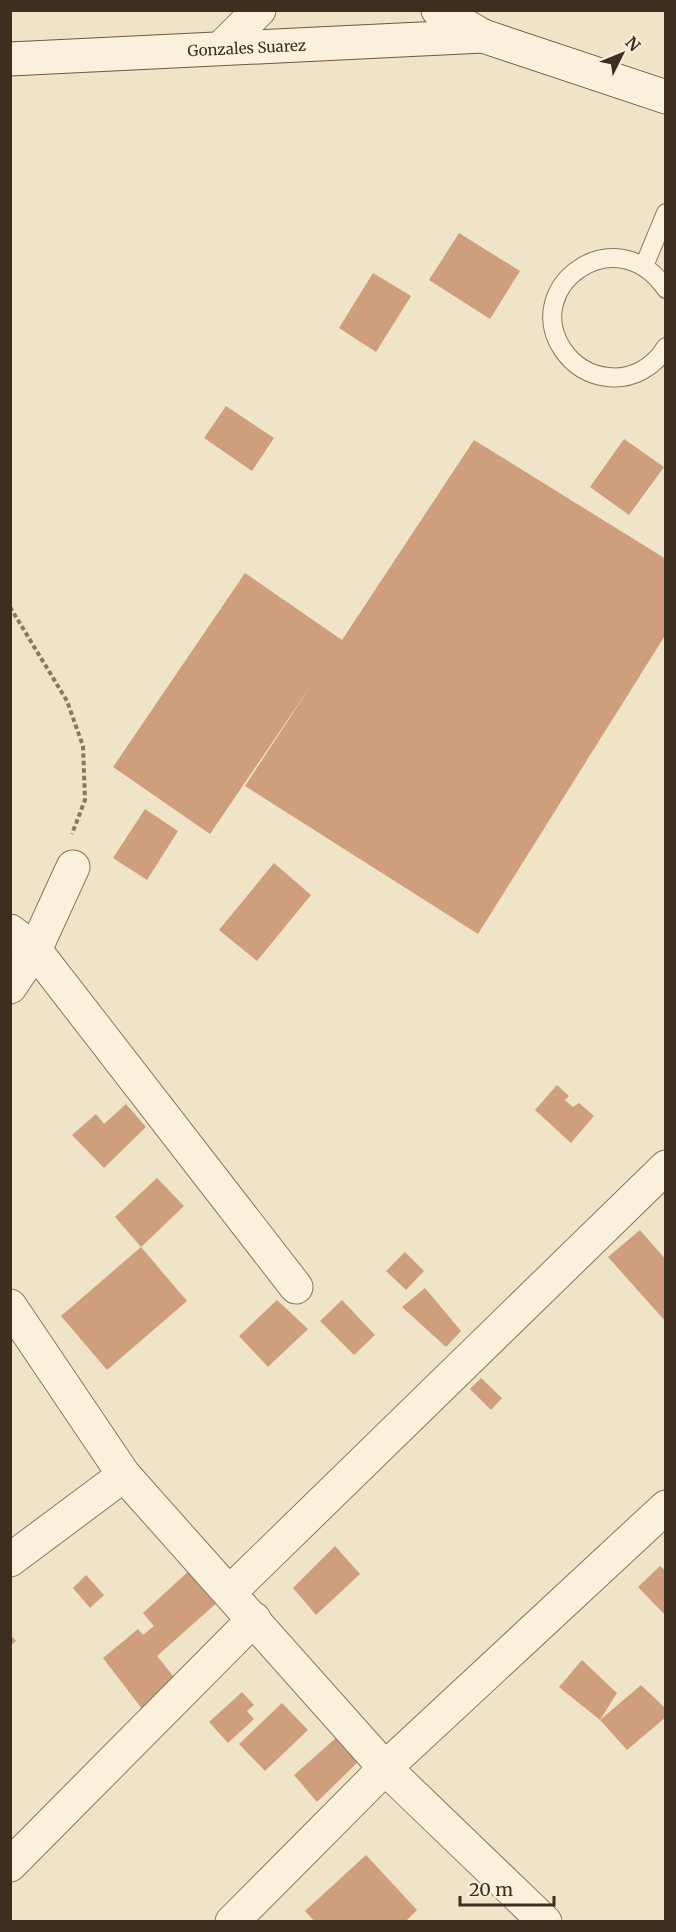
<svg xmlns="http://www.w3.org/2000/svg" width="676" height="1932" font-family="Merriweather,serif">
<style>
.building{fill:#cf9f7d}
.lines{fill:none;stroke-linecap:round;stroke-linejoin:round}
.lane-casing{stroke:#8d765c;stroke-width:20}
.street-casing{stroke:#8d765c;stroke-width:35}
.secondary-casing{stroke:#6f573f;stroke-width:35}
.path{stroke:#8d765c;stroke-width:4;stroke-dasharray:4.5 3;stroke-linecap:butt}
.lane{stroke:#faf1dc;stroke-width:18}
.street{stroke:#faf1dc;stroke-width:33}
.secondary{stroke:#faf1dc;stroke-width:33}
.labels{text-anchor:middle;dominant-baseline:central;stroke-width:4.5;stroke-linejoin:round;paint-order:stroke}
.street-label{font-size:15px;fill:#3d2e20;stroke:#f7eed8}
</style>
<rect width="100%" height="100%" fill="#f0e4c8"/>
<g class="building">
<path d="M 459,233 L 520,271 L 490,319 L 429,280 Z"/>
<path d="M 373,273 L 411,296 L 376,352 L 339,328 Z"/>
<path d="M 226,406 L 274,438 L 252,471 L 204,438 Z"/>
<path d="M 624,439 L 664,467 L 629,515 L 590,487 Z"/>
<path d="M 474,440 L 666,559 L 666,634 L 478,934 L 245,786 L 312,684 L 210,834 L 113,767 L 245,573 L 342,640 Z"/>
<path d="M 145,809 L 178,831 L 147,880 L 113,858 Z"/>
<path d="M 274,863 L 311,895 L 257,961 L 219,930 Z"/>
<path d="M 557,1085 L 569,1096 L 565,1100 L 573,1107 L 579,1103 L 594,1116 L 571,1143 L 535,1110 Z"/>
<path d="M 126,1104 L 146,1127 L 104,1168 L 72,1135 L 96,1114 L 104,1124 Z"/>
<path d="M 157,1178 L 184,1206 L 141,1247 L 115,1217 Z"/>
<path d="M 640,1230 L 666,1260 L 666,1322 L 608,1257 Z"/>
<path d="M 141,1247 L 187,1301 L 107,1370 L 61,1316 Z"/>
<path d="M 405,1252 L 424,1271 L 406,1290 L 386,1271 Z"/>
<path d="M 425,1288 L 461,1331 L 446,1347 L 402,1307 Z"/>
<path d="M 277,1300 L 308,1329 L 268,1367 L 239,1336 Z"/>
<path d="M 342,1300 L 375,1335 L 354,1355 L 320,1321 Z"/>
<path d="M 481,1378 L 502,1398 L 491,1410 L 470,1389 Z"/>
<path d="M 335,1546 L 360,1574 L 316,1615 L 293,1588 Z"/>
<path d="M 660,1566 L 666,1571 L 666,1616 L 638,1587 Z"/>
<path d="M 191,1569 L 219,1601 L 157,1656 L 178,1682 L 146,1714 L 103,1658 L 138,1629 L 143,1635 L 154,1626 L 143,1613 Z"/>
<path d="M 86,1575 L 104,1595 L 90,1608 L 73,1588 Z"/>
<path d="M 10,1634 L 16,1641 L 10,1646 Z"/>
<path d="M 582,1660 L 617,1693 L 600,1720 L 559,1687 Z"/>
<path d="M 641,1685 L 666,1709 L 666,1717 L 627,1750 L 600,1720 Z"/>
<path d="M 242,1692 L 254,1705 L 247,1711 L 254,1719 L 228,1743 L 209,1722 Z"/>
<path d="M 282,1703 L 308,1730 L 265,1771 L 239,1744 Z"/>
<path d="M 337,1737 L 359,1761 L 317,1802 L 294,1775 Z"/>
<path d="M 366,1855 L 417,1910 L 405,1922 L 315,1922 L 305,1911 Z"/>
</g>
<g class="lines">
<defs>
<g id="lane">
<path d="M 644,266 L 666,213"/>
<path d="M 666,289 C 616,216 520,287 563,350 C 574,366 589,375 608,377 C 632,380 654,367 666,347"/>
</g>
<g id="street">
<path d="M 438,10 L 483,36"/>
<path d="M 222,47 L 259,10"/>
<path d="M 10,931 L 35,950 L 296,1287"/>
<path d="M 10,987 L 35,950 L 73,867"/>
<path d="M 10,1306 L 124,1475 L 385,1768 L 545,1922"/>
<path d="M 10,1560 L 124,1475"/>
<path d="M 230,1592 L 666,1167"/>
<path d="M 10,1865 L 254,1619"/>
<path d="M 232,1922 L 385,1768 L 666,1507"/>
</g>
<g id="secondary">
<path id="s1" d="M 10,59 L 483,36 L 666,97"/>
</g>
</defs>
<use href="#lane" class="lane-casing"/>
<use href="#street" class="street-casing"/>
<use href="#secondary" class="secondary-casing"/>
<path class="path" d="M 10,607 L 67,701 L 83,746 L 85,800 L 72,834"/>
<use href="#lane" class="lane"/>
<use href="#street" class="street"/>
<use href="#secondary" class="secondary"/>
</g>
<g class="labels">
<g class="street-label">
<text stroke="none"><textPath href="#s1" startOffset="237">Gonzales Suarez</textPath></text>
</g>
</g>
<rect width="676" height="1932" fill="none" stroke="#3d2e20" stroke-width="24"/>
<g transform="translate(622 54) rotate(47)" stroke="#f7eed8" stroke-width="4.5" paint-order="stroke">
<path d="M0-4.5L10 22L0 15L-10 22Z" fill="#3d2e20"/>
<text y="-9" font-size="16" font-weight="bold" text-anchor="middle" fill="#3d2e20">N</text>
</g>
<path d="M460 1896v9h94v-9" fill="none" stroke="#3d2e20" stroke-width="3"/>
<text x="469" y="1896" font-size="18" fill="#3d2e20" stroke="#f7eed8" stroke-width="4.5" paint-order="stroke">20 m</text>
</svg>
